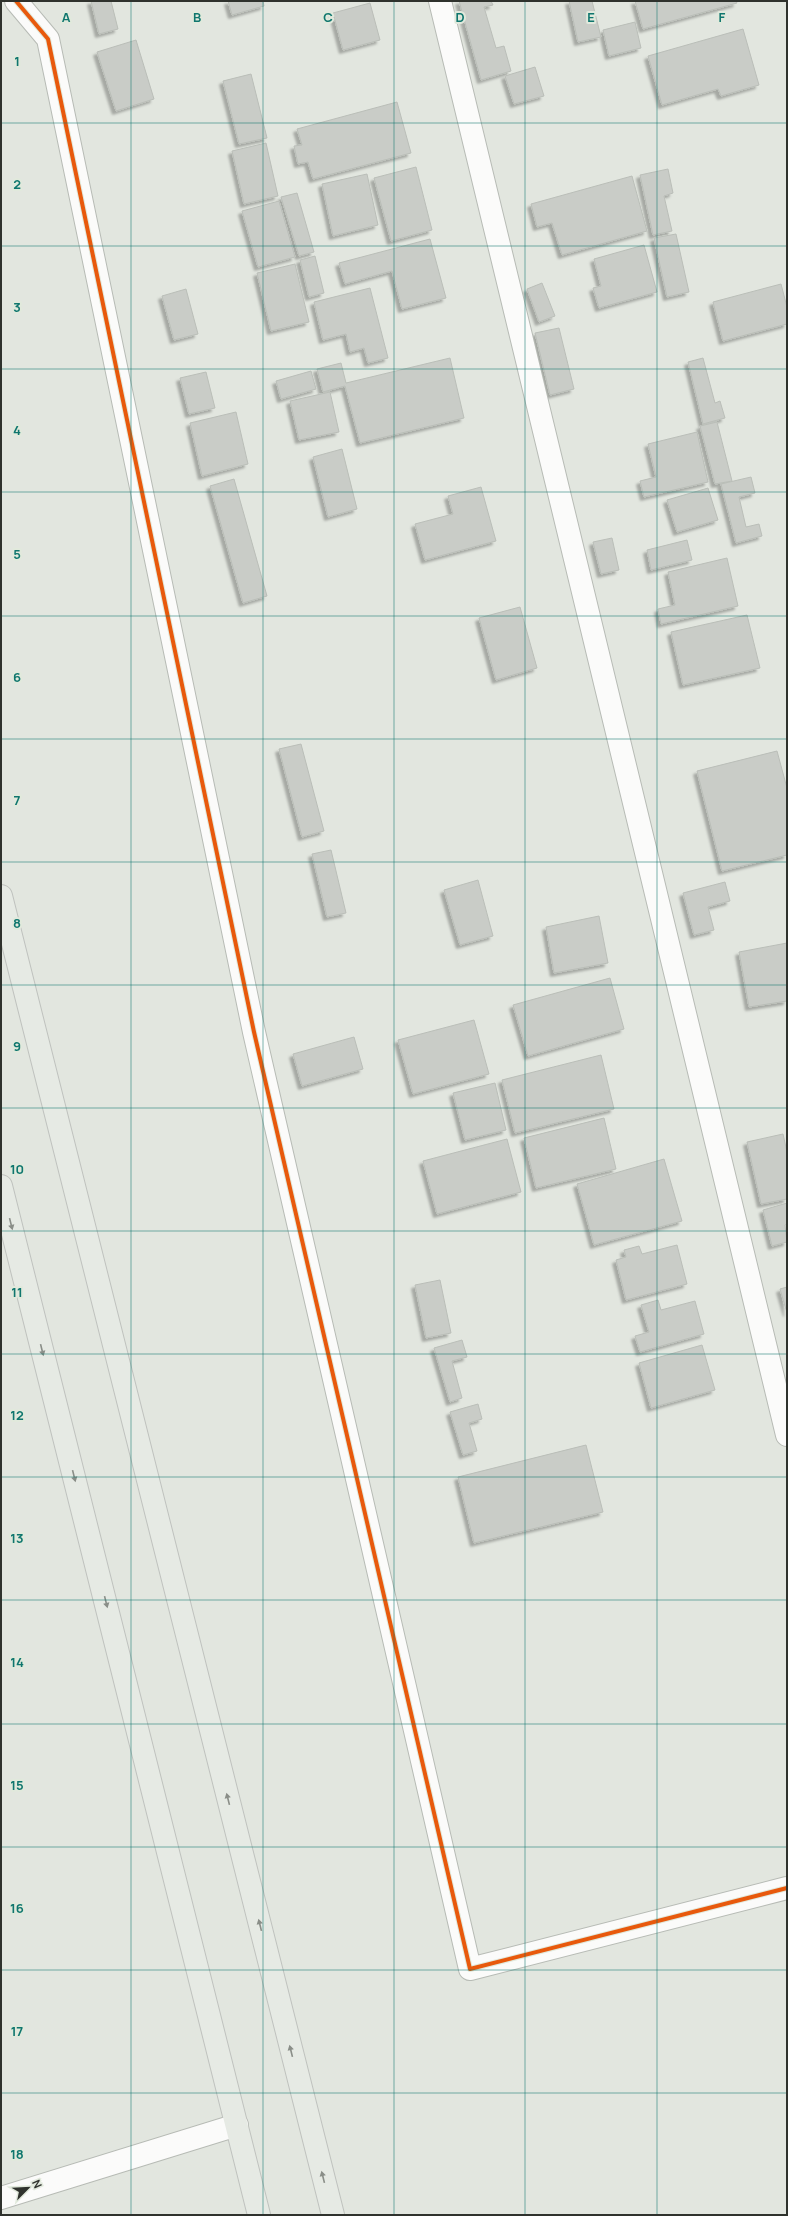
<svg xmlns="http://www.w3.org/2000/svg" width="788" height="2216" font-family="Manrope,sans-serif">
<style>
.building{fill:#c9ccc7;stroke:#babeb8;filter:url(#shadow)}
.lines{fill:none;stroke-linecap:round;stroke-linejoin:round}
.minor-casing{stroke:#b7bbb5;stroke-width:24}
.major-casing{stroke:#bfc2be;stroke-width:24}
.minor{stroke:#fbfbfa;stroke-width:22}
.major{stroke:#e6eae4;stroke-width:22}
.cycleway-casing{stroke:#e1e9dc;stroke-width:6}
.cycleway{stroke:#e8590c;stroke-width:4}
.oneway{fill:#8a8e88}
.grid{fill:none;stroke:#0f766e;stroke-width:1;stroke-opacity:0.55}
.grid-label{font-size:13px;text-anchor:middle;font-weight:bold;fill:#0f766e;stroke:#e1e9dc;stroke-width:4;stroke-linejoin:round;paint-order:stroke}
</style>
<defs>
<filter id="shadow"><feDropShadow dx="-3.5" dy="3.5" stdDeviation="1" flood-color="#0004"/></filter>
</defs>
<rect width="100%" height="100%" fill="#e2e6df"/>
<g class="building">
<path d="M 91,1 L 111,1 L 118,29 L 99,34 Z"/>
<path d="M 228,1 L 263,1 L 264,6 L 232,15 Z"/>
<path d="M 459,1 L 491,1 L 493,5 L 484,7 L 496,48 L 504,46 L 511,71 L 481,80 Z"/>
<path d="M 569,1 L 592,1 L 601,37 L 578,42 Z"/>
<path d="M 635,1 L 736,1 L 737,3 L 643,29 Z"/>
<path d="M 370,3 L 380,40 L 343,50 L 333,13 Z"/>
<path d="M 635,22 L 641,48 L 609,56 L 603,30 Z"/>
<path d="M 743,29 L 759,85 L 721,96 L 718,89 L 662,105 L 648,56 Z"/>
<path d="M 136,40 L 154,99 L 116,111 L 97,52 Z"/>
<path d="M 535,67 L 544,96 L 514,104 L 505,76 Z"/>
<path d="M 251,74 L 267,138 L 239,144 L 223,81 Z"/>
<path d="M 397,102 L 411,153 L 313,179 L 308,162 L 298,164 L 294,146 L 302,145 L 297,129 Z"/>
<path d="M 266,143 L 278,196 L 244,204 L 232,151 Z"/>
<path d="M 416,167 L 432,230 L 391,241 L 374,178 Z"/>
<path d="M 668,169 L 673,193 L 664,196 L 672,231 L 653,235 L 640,175 Z"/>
<path d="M 367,174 L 378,225 L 333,236 L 322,184 Z"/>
<path d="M 632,176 L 647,231 L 562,255 L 552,223 L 537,227 L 531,204 Z"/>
<path d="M 297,193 L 314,252 L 299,256 L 281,197 Z"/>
<path d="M 279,201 L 295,257 L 258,267 L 242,211 Z"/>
<path d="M 676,234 L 689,292 L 667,297 L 654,238 Z"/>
<path d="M 430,239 L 446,298 L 402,309 L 392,271 L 345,284 L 339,263 Z"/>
<path d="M 644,245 L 657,292 L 599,308 L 593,288 L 601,286 L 594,259 Z"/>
<path d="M 315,256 L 324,293 L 309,297 L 300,260 Z"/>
<path d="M 295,264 L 309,322 L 271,331 L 257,273 Z"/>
<path d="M 542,283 L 555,316 L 539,322 L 527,289 Z"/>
<path d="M 781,284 L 787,307 L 787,324 L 723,341 L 713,302 Z"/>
<path d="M 370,288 L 388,358 L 368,363 L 364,348 L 350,352 L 346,334 L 323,340 L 314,302 Z"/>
<path d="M 186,289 L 198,334 L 174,340 L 162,296 Z"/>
<path d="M 559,328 L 574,389 L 550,395 L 535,333 Z"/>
<path d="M 450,358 L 464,418 L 360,443 L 345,386 L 323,392 L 317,369 L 341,363 L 346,383 Z"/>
<path d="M 703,358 L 715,403 L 720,401 L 725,418 L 703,424 L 688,362 Z"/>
<path d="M 311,371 L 316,389 L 281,399 L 276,381 Z"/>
<path d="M 206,372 L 215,408 L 189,414 L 180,378 Z"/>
<path d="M 330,392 L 339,432 L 299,440 L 290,401 Z"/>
<path d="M 236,412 L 248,464 L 202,476 L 190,423 Z"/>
<path d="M 717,422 L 732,481 L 715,484 L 700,426 Z"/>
<path d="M 697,432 L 708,482 L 644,497 L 640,481 L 656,477 L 648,444 Z"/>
<path d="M 342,449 L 357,509 L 328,517 L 313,457 Z"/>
<path d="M 751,477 L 755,493 L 739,497 L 746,527 L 759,524 L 762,536 L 736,543 L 721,484 Z"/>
<path d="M 234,479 L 267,596 L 243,603 L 210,486 Z"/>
<path d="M 481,487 L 496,541 L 425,560 L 415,524 L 453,514 L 448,496 Z"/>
<path d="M 708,488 L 718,520 L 677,532 L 667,500 Z"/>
<path d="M 612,538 L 619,570 L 601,574 L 593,542 Z"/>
<path d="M 687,540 L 692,560 L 651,570 L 647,550 Z"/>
<path d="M 727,558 L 738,606 L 661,624 L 658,609 L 675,605 L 668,572 Z"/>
<path d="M 520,607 L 537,668 L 496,680 L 479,618 Z"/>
<path d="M 747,615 L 760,668 L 683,685 L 671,632 Z"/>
<path d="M 301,744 L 324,831 L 302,837 L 279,749 Z"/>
<path d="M 777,751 L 787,788 L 787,855 L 722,871 L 697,771 Z"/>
<path d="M 331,850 L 346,913 L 327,917 L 312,854 Z"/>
<path d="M 478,880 L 493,936 L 460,945 L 444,890 Z"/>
<path d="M 725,882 L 730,901 L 708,907 L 714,930 L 694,935 L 683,893 Z"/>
<path d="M 599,916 L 608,963 L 554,973 L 546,927 Z"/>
<path d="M 787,943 L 787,1001 L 749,1007 L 739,952 Z"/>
<path d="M 610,978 L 624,1029 L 528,1056 L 513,1005 Z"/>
<path d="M 474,1020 L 489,1074 L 413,1094 L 398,1040 Z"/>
<path d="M 354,1037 L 363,1069 L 302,1086 L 293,1054 Z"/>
<path d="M 601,1055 L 614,1109 L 515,1133 L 502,1080 Z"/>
<path d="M 495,1083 L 506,1130 L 465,1140 L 453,1093 Z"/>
<path d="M 604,1118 L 616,1169 L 536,1188 L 524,1138 Z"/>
<path d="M 783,1134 L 787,1152 L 787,1199 L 761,1204 L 747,1142 Z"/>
<path d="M 507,1139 L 521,1192 L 437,1214 L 423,1161 Z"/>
<path d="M 664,1159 L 682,1221 L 594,1245 L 577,1184 Z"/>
<path d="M 787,1203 L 787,1224 L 785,1225 L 787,1242 L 772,1246 L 763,1210 Z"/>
<path d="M 677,1245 L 687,1284 L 626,1300 L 616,1260 L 626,1257 L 624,1250 L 639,1246 L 642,1254 Z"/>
<path d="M 440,1280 L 451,1333 L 426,1338 L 415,1285 Z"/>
<path d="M 787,1287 L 787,1313 L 780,1289 Z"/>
<path d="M 658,1300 L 661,1310 L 695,1301 L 704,1334 L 640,1352 L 635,1336 L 649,1332 L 641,1305 Z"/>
<path d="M 462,1340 L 467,1357 L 452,1361 L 462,1398 L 450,1402 L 434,1348 Z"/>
<path d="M 702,1345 L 715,1390 L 651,1408 L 639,1363 Z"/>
<path d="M 478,1404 L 482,1419 L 469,1423 L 477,1451 L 463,1455 L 450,1412 Z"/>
<path d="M 586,1445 L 603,1512 L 474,1543 L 458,1477 Z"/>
</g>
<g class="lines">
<defs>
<g id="minor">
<path d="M 16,1 L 48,39 L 254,1032 L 470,1969 L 787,1888"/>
<path d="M 440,1 L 787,1435"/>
<path d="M 1,2198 L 237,2125"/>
</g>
<g id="major">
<path d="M 1,896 L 333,2215"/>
<path d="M 1,1186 L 259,2215"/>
</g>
</defs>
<use href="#minor" class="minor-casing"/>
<use href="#major" class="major-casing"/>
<use href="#minor" class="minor"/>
<use href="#major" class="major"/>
<defs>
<path id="cycleway" d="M 16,1 L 48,39 L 254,1032 L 470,1969 L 787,1888"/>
</defs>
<use href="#cycleway" class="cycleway-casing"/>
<use href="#cycleway" class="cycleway"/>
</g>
<defs><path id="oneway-solid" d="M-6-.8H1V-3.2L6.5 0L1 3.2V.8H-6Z"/></defs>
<g class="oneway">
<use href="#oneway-solid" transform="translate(11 1224) rotate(76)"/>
<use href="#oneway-solid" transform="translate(42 1350) rotate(76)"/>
<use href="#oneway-solid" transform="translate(74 1476) rotate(76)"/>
<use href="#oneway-solid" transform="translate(106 1602) rotate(76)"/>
<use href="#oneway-solid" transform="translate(228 1799) rotate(-104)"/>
<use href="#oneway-solid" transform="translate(260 1925) rotate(-104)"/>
<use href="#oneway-solid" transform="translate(291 2051) rotate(-104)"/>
<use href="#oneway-solid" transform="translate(323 2177) rotate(-104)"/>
</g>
<path class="grid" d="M 131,1 L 131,2215M 263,1 L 263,2215M 394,1 L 394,2215M 525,1 L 525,2215M 657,1 L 657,2215M 1,123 L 787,123M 1,246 L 787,246M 1,369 L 787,369M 1,492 L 787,492M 1,616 L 787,616M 1,739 L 787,739M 1,862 L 787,862M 1,985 L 787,985M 1,1108 L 787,1108M 1,1231 L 787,1231M 1,1354 L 787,1354M 1,1477 L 787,1477M 1,1600 L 787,1600M 1,1724 L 787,1724M 1,1847 L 787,1847M 1,1970 L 787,1970M 1,2093 L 787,2093"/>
<g class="grid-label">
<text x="66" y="22">A</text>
<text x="197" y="22">B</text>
<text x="328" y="22">C</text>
<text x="460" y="22">D</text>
<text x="591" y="22">E</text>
<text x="722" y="22">F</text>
<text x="17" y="66">1</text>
<text x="17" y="189">2</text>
<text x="17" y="312">3</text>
<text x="17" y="435">4</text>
<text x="17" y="559">5</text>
<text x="17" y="682">6</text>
<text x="17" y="805">7</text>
<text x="17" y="928">8</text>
<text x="17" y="1051">9</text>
<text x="17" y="1174">10</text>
<text x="17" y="1297">11</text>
<text x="17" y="1420">12</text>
<text x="17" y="1543">13</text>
<text x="17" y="1667">14</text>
<text x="17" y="1790">15</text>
<text x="17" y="1913">16</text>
<text x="17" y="2036">17</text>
<text x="17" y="2159">18</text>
</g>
<rect width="788" height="2216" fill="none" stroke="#2f322d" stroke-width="4"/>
<g transform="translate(28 2188) rotate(66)" stroke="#e1e9dc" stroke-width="3" paint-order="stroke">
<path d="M0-3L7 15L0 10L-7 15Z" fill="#2f322d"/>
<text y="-6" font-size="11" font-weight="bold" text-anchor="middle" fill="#2f322d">N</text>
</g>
</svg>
